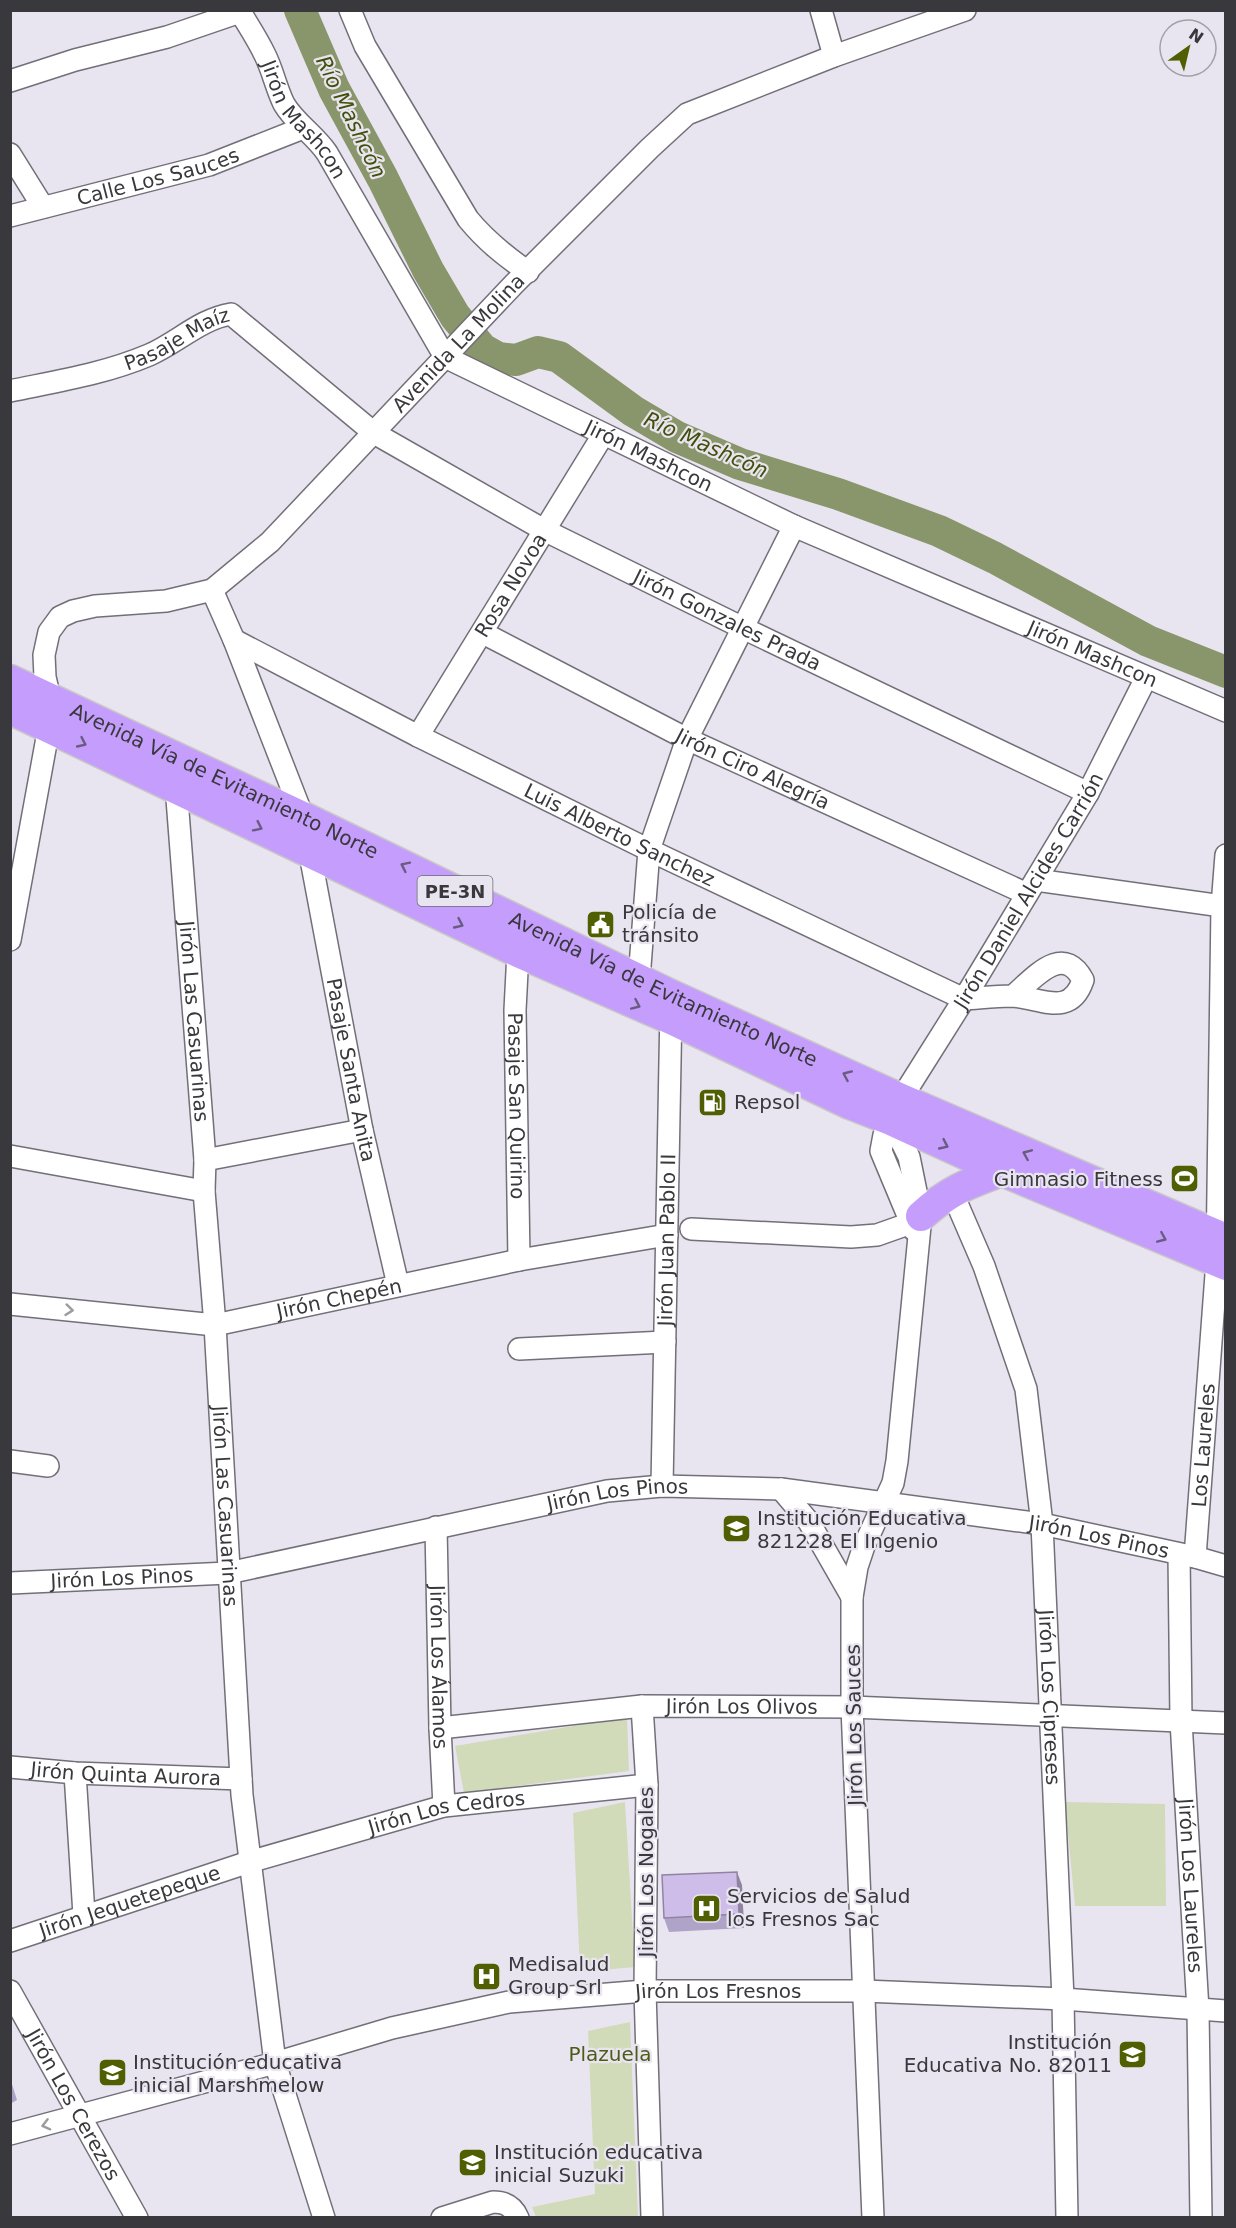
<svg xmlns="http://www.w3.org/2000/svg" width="1236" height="2228" font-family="'DejaVu Sans',sans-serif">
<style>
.green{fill:#d1dbb9}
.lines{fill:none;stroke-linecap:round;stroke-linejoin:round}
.river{stroke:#89956b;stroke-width:32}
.minor-casing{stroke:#736f79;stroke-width:24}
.highway-casing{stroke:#c8c7c8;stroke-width:33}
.minor{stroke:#fff;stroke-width:21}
.highway{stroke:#c49dfd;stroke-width:30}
.wall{fill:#b0a3c8}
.shaded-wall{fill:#9084a2}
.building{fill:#cdbde8;stroke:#9084a2;stroke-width:1.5}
.oneway{stroke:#6a5b80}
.oneway2{stroke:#9c9c9e}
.labels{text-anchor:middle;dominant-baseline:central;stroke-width:4.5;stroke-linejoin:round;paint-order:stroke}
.shield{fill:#e9e5f0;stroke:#6e6c72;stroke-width:1.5}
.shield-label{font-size:18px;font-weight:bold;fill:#39383c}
.street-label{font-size:20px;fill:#39383c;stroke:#e9e5f0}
.poi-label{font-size:20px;fill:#39383c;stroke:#e9e5f0;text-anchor:start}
.park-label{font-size:20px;fill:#4d5b18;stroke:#e9e5f0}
.water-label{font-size:21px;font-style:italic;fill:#43500a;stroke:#e9e5f0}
</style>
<rect width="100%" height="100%" fill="#e9e5f0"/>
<g class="green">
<path d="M 627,1717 L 629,1771 L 464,1793 L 455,1746 Z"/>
<path d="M 625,1802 L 635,1967 L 580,1972 L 573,1813 Z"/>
<path d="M 1065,1802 L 1165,1804 L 1166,1906 L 1075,1906 Z"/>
<path d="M 630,2022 L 638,2217 L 536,2217 L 532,2207 L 595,2194 L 588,2031 Z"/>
</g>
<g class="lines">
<path class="river" d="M 300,10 L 334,89 L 383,179 L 428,270 L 455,316 L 482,349 L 498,358 L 516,360 L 538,352 L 559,357 L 633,411 L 677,437 L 740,464 L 838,494 L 939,531 L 995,558 L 1148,641 L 1226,672"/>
<defs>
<g id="minor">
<path id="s1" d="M 239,10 C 248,25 258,40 265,55 C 273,71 276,88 284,104 C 295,123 315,135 327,153 L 445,357 L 794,526 L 1226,711"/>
<path d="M 350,10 L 365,46 L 468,219 C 486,241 505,256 528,272"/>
<path d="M 821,10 L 834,56"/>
<path d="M 10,81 L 75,60 L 167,37 L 240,12"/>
<path d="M 10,154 L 43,207"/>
<path id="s2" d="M 10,216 L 209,165 L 303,128"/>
<path id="s3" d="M 10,391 C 58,381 104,374 149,355 C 177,343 200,319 231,314 L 374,433 L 544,530 L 743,628 L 1088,793"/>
<path id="s4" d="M 212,590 L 234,640 L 303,817 L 362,1130 L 398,1285"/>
<path id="s5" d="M 483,633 L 687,739 L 1027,894"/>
<path id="s6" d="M 234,640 L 418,736 L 649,850 L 964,999 C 980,998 996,996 1011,996 C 1040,997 1070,1019 1083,980 C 1063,942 1034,978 1013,996"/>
<path id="s7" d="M 418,736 L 603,435"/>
<path id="s8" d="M 176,786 L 205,1160 L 204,1191 L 215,1325 L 242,1795 L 275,2063 L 324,2218"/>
<path d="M 1036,880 L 1222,906"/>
<path id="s9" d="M 10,940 L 49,727 L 50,699 L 45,677 L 44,655 L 49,632 L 60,617 L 73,611 L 95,606 L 166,601 L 212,590 L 270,542 L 514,284 L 650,148 L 687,114 L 834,56 L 965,10"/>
<path id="s10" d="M 518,952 L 515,1010 L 519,1260"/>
<path d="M 639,979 L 649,850 L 687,739 L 794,526"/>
<path d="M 10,1156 L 204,1191"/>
<path d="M 205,1160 L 362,1130"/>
<path id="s11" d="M 952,1192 L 984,1266 L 1026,1389 L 1042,1524 L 1063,1999 L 1067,2218"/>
<path d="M 691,1229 L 851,1237 L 877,1235 L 911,1223"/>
<path id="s12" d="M 914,1230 L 881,1151 L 884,1135 L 901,1099 L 964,999 L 1088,793 L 1146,678"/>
<path id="s13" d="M 10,1304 L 215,1325 L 519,1260 L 667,1235"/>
<path d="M 519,1349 L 665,1342"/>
<path d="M 10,1461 L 48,1466"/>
<path id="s14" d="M 662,1486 L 671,1008"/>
<path d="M 781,1489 L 809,1522 L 852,1597"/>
<path id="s15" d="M 436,1527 L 440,1728 L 444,1806"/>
<path id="s16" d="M 1179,1554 L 1181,1721 L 1198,2010 L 1201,2218"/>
<path id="s17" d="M 1195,1557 L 1217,1261 L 1222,906 L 1226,855"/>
<path id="s18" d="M 10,1583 L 228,1573 L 607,1491 L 662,1486 L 781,1489 L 1042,1524 L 1195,1557 L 1226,1566"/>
<path d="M 642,1706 L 647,1785 L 645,1991 L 652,2218"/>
<path id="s19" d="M 440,1728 L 642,1706 L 852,1707 L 1226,1723"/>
<path id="s20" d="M 10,1767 L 75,1773 L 241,1779"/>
<path d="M 75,1773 L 84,1915"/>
<path id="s21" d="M 10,1941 L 249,1862 L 444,1806 L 647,1785"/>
<path id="s22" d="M 10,1991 L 137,2218"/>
<path id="s23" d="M 10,2134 L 275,2063 L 392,2028 L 509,2002 L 645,1991 L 864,1991 L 1063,1999 L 1226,2011"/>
<path d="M 442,2218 L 493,2202 C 505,2202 513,2206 518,2218"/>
<path d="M 873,2218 L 852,1707 L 852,1597 L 857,1567 L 864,1546 L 893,1483 L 897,1461 L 921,1216 L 909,1157 L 891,1120"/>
</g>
<g id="highway">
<path id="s24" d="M 10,680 L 303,817 L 671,995 L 901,1099 L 1226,1239"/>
<path d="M 10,709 L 518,952 L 671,1019 L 850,1104 L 891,1120 L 1002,1171 L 1226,1265"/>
<path d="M 921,1216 C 948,1191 967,1184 1002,1171"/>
</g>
</defs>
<use href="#minor" class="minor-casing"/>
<use href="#highway" class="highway-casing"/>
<use href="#minor" class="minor"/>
<use href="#highway" class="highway"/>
</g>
<g class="wall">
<path d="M 742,1885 L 744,1928 L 669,1932 L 664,1918 Z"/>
<path d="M 10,2078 L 17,2100 L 10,2104 Z"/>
</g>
<path class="shaded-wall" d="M 737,1872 L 742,1885 L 744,1928 L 739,1914 Z"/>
<path class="building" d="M 737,1872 L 739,1914 L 664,1918 L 662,1875 Z"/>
<defs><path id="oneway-chevron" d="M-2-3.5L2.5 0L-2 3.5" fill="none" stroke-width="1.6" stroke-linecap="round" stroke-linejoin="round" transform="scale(1.5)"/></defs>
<g class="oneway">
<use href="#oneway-chevron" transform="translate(82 743) rotate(25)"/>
<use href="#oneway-chevron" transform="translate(258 827) rotate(26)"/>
<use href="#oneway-chevron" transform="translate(405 866) rotate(-154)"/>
<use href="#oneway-chevron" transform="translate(459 924) rotate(25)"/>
<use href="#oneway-chevron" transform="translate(636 1005) rotate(24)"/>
<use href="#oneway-chevron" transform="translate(847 1075) rotate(-156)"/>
<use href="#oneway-chevron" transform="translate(944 1145) rotate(25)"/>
<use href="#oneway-chevron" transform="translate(1027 1154) rotate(-157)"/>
<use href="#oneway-chevron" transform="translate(1162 1238) rotate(23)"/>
</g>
<g class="oneway2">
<use href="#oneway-chevron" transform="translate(69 1310) rotate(6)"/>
<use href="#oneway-chevron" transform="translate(46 2125) rotate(166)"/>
</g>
<defs>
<symbol id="civic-square" viewBox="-11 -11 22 22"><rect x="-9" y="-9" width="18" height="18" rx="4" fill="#505f02" stroke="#e9e5f0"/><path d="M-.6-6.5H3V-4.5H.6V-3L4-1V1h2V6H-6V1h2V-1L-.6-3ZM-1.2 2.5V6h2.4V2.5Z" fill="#fff"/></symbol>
<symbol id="fuel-square" viewBox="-11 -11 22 22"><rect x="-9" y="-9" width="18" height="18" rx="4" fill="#505f02" stroke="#e9e5f0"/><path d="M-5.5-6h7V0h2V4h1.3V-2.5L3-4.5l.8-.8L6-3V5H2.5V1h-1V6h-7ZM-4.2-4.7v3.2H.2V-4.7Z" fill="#fff"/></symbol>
<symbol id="stadium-square" viewBox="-11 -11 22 22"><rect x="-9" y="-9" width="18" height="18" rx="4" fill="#505f02" stroke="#e9e5f0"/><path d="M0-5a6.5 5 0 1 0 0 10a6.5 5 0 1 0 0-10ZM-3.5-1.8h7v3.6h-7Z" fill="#fff"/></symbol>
<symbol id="school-square" viewBox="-11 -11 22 22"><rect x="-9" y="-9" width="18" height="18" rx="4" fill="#505f02" stroke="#e9e5f0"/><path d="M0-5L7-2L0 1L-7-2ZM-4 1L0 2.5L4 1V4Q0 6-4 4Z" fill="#fff"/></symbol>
<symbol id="hospital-square" viewBox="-11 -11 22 22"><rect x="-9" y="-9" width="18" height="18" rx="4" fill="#505f02" stroke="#e9e5f0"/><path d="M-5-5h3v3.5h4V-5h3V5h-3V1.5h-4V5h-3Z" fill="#fff"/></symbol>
</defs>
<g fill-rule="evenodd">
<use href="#civic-square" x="584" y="908" width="33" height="33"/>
<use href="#fuel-square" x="696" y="1086" width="33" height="33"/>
<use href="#stadium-square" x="1168" y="1162" width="33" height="33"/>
<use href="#school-square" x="720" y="1512" width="33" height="33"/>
<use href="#hospital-square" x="690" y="1892" width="33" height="33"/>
<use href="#hospital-square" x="470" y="1960" width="33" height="33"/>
<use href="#school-square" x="1116" y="2038" width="33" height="33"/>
<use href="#school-square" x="96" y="2056" width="33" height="33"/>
<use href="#school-square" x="456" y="2146" width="33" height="33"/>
</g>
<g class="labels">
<rect class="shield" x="417.5" y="876" width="75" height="30" rx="4.5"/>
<g class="shield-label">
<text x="455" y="891">PE-3N</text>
</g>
<g class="street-label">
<text stroke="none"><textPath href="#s1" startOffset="128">Jirón Mashcon</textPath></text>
<text stroke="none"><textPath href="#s2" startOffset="153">Calle Los Sauces</textPath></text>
<text stroke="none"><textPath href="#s3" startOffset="176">Pasaje Maíz</textPath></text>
<text stroke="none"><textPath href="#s9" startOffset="836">Avenida La Molina</textPath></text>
<text stroke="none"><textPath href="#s1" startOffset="632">Jirón Mashcon</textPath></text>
<text stroke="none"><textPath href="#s7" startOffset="177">Rosa Novoa</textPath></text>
<text stroke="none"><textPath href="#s3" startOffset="822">Jirón Gonzales Prada</textPath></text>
<text stroke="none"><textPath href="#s1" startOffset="1118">Jirón Mashcon</textPath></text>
<text stroke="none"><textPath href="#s5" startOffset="302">Jirón Ciro Alegría</textPath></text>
<text stroke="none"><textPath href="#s24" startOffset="237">Avenida Vía de Evitamiento Norte</textPath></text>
<text stroke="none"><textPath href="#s6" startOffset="432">Luis Alberto Sanchez</textPath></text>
<text stroke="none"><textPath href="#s12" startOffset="386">Jirón Daniel Alcides Carrión</textPath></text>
<text stroke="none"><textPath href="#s24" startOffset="723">Avenida Vía de Evitamiento Norte</textPath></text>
<text stroke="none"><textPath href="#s8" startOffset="236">Jirón Las Casuarinas</textPath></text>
<text stroke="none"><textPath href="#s4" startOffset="502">Pasaje Santa Anita</textPath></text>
<text stroke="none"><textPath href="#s10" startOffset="154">Pasaje San Quirino</textPath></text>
<text stroke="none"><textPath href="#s14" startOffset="246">Jirón Juan Pablo II</textPath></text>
<text stroke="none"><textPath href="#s13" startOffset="333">Jirón Chepén</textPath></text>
<text stroke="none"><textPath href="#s17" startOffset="112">Los Laureles</textPath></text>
<text stroke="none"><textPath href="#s18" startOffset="616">Jirón Los Pinos</textPath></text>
<text stroke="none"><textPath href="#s8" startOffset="722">Jirón Las Casuarinas</textPath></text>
<text stroke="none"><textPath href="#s18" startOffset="1102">Jirón Los Pinos</textPath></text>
<text stroke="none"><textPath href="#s18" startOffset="112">Jirón Los Pinos</textPath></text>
<text stroke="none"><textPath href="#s15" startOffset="140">Jirón Los Álamos</textPath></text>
<text stroke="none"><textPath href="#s11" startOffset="520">Jirón Los Cipreses</textPath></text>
<text stroke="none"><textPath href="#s19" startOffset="303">Jirón Los Olivos</textPath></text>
<text transform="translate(854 1725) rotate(-91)">Jirón Los Sauces</text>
<text stroke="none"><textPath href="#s20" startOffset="116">Jirón Quinta Aurora</textPath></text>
<text stroke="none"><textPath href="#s21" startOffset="456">Jirón Los Cedros</textPath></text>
<text transform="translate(646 1872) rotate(-90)">Jirón Los Nogales</text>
<text stroke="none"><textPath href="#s16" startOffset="332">Jirón Los Laureles</textPath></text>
<text stroke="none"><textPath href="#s21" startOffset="126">Jirón Jequetepeque</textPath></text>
<text stroke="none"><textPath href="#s23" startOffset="726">Jirón Los Fresnos</textPath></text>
<text stroke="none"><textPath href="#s22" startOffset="130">Jirón Los Cerezos</textPath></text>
</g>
<g class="poi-label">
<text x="622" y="912">Policía de<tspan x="622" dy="23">tránsito</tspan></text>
<text x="734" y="1102">Repsol</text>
<text x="1163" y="1179" text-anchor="end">Gimnasio Fitness</text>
<text x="757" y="1518">Institución Educativa<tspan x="757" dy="23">821228 El Ingenio</tspan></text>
<text x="727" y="1896">Servicios de Salud<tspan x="727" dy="23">los Fresnos Sac</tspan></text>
<text x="508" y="1964">Medisalud<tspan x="508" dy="23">Group Srl</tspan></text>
<text x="1112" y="2042" text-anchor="end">Institución<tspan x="1112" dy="23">Educativa No. 82011</tspan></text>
<text x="133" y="2062">Institución educativa<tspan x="133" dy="23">inicial Marshmelow</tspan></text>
<text x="494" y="2152">Institución educativa<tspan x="494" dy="23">inicial Suzuki</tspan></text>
</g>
<g class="park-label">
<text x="610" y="2054">Plazuela</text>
</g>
<g class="water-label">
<text transform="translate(351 117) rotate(64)">Río Mashcón</text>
<text transform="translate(706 445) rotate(24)">Río Mashcón</text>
</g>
</g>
<rect width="1236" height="2228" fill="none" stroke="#39383c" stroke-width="24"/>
<g transform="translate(1188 48) rotate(34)"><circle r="28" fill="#e9e5f0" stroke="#a3a0a8" stroke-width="1.5"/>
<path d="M0-4.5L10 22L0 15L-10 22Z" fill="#505f02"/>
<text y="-9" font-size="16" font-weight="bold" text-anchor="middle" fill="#39383c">N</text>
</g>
</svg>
